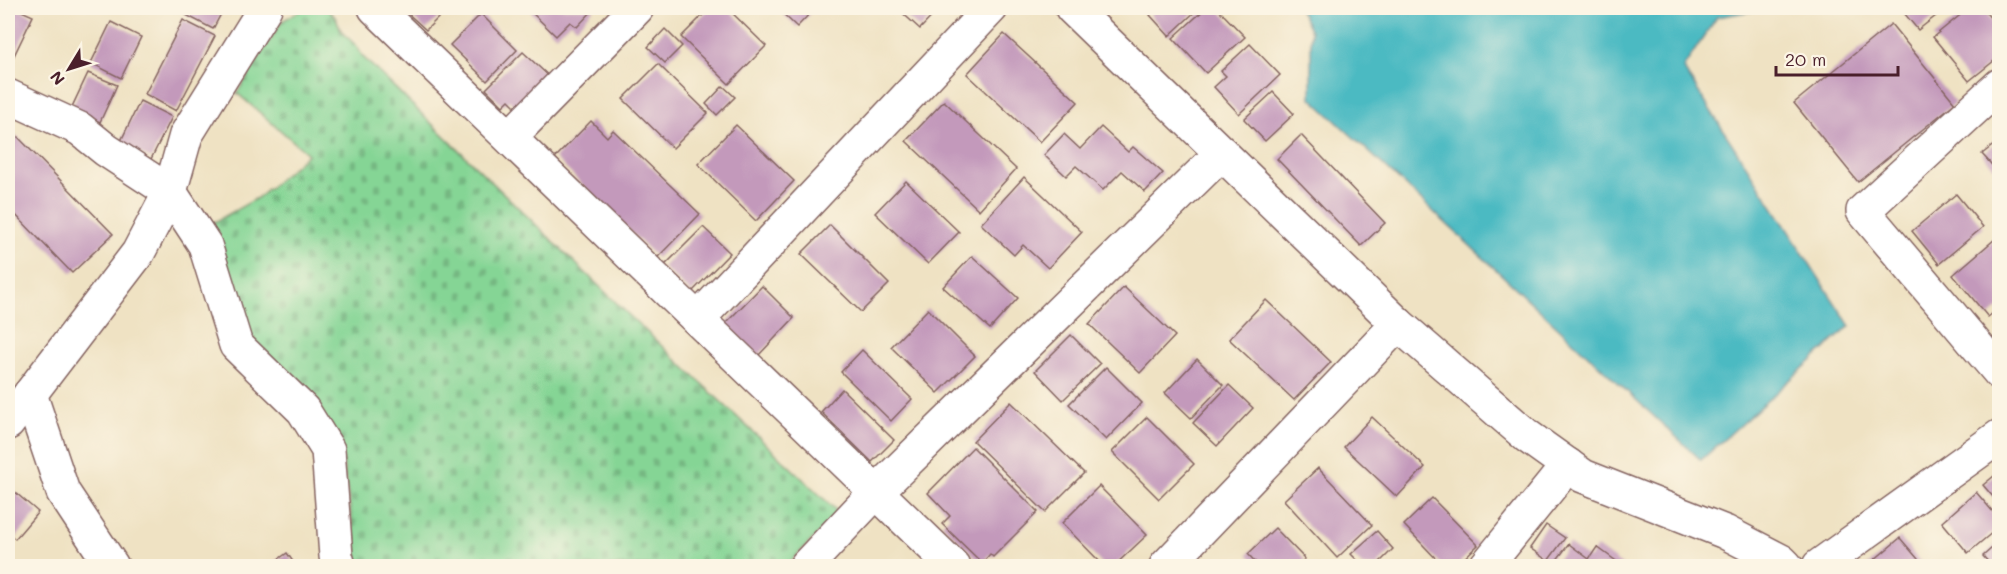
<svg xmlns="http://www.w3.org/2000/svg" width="2007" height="574" font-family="Mali,sans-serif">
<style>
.cemetery{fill:url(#cemetery-stones);stroke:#687a60;stroke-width:1.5}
.water{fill:#4bbac2;stroke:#4a6c76;stroke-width:1.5}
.building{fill:#c399bb}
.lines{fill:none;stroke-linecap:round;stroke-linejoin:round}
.minor-casing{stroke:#846360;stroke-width:36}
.minor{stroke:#fff;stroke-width:33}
</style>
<defs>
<pattern id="cemetery-stones" width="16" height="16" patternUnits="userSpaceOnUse" patternTransform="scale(1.5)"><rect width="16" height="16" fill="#85d595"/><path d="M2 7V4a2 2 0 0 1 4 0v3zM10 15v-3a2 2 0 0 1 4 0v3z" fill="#74b681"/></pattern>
</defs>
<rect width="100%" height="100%" fill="#fcf5e5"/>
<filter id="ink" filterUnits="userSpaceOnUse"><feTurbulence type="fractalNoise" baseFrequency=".0167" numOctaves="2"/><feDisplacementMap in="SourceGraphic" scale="12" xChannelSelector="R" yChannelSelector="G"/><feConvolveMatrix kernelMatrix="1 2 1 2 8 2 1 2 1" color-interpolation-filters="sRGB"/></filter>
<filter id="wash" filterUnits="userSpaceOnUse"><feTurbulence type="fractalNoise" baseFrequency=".008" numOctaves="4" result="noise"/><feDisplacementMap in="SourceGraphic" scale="24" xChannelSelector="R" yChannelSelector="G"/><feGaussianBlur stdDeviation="1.35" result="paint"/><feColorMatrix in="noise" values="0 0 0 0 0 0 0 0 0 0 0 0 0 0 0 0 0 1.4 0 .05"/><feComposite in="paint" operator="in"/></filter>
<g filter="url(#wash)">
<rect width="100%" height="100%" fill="#efe2c3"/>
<path class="cemetery" d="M 305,8 L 326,8 C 335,16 336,17 340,28 C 345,39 357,41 362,56 L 631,317 L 839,513 L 786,566 L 359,566 L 341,450 L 246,340 L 211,224 L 259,197 L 308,154 L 237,93 L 282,21 Z"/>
<path class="water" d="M 1299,8 L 1771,8 L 1717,17 L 1683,68 L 1850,326 L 1701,460 L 1311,98 L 1311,31 Z"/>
<g id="blocks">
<g class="building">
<path d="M 8,8 L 15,8 L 33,16 L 10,64 L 8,63 Z"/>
<path d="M 190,8 L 224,8 L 213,29 L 186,15 Z"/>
<path d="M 402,8 L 448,8 L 426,30 Z"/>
<path d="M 527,8 L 595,8 L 577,27 L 570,22 L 556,36 Z"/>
<path d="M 710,8 L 727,8 L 766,46 L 729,84 L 681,37 Z"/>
<path d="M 777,8 L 815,8 L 797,27 Z"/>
<path d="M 897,8 L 940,8 L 920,29 Z"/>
<path d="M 1158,8 L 1199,8 L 1169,36 L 1150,15 Z"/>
<path d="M 1206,8 L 1217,8 L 1245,37 L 1206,73 L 1173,38 Z"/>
<path d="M 1900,8 L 1946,8 L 1918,30 Z"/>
<path d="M 1969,8 L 1982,8 L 2000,29 L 2000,56 L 1969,81 L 1933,37 Z"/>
<path d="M 481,14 L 517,50 L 487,81 L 450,45 Z"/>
<path d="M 183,20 L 215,36 L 176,111 L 145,94 Z"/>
<path d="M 111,22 L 141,37 L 121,78 L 91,63 Z"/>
<path d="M 1891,24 L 1955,103 L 1858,182 L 1794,103 Z"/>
<path d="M 665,29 L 682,46 L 665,63 L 648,47 Z"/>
<path d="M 1004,34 L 1078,102 L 1040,142 L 967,74 Z"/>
<path d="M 1250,44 L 1280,75 L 1239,114 L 1214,87 L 1226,76 L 1221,71 Z"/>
<path d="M 523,52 L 553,80 L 522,113 L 509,100 L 503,106 L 486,89 Z"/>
<path d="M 658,64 L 708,113 L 673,148 L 623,99 Z"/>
<path d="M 88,73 L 117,85 L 100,122 L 71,109 Z"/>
<path d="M 723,86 L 735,97 L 717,115 L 706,104 Z"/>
<path d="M 1273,92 L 1294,114 L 1265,141 L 1244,119 Z"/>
<path d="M 140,101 L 172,117 L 151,159 L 120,143 Z"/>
<path d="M 944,101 L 1016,169 L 979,210 L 906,141 Z"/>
<path d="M 591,121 L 607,137 L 613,130 L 700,214 L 657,258 L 555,158 Z"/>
<path d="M 736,125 L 794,181 L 756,221 L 698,164 Z"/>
<path d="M 1101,127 L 1128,152 L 1133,147 L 1163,173 L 1145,192 L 1122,171 L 1103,190 L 1076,166 L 1066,176 L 1044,155 L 1064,134 L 1080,149 Z"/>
<path d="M 1301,135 L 1385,223 L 1361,246 L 1277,159 Z"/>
<path d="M 17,136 L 113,234 L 72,273 L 8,207 L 8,145 Z"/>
<path d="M 2000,140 L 2000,174 L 1982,154 Z"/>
<path d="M 1024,177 L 1082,232 L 1048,268 L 1023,245 L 1014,255 L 981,224 Z"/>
<path d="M 906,181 L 959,232 L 928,264 L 875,213 Z"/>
<path d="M 1956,194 L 1983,227 L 1939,264 L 1912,231 Z"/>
<path d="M 830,225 L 889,284 L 861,312 L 801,254 Z"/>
<path d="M 703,227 L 730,253 L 691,293 L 663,267 Z"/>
<path d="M 1995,239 L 2000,244 L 2000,307 L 1988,317 L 1953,275 Z"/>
<path d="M 972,256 L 1018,298 L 990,329 L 943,287 Z"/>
<path d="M 762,286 L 794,318 L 758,356 L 725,324 Z"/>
<path d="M 1124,287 L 1175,336 L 1140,373 L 1089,324 Z"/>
<path d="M 1266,300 L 1331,362 L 1294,400 L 1229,339 Z"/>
<path d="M 928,309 L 975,356 L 938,393 L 891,347 Z"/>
<path d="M 1071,335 L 1100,364 L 1063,400 L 1035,371 Z"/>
<path d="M 862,350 L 912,399 L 891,421 L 841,372 Z"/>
<path d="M 1197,359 L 1223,385 L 1191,418 L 1165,393 Z"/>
<path d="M 1106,367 L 1142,403 L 1106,440 L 1069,404 Z"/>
<path d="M 1229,385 L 1253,408 L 1217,446 L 1193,423 Z"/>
<path d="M 842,389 L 894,440 L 872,462 L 821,412 Z"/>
<path d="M 1011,402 L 1084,473 L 1045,512 L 973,441 Z"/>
<path d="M 1147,417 L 1194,464 L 1159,499 L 1112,452 Z"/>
<path d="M 1372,417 L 1425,467 L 1397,497 L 1344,447 Z"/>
<path d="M 973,447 L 1038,512 L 993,557 L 990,554 L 982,563 L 942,524 L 950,516 L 928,493 Z"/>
<path d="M 1318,468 L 1372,525 L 1337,558 L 1284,500 Z"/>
<path d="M 2000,471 L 2000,505 L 1983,485 Z"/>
<path d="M 8,486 L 38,512 L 15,539 L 8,533 Z"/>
<path d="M 1099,486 L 1147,535 L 1114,566 L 1104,566 L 1062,523 Z"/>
<path d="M 1976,492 L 2000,520 L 2000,526 L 1968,553 L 1942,522 Z"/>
<path d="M 1432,498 L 1478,545 L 1456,566 L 1443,566 L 1404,525 Z"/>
<path d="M 1546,525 L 1565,538 L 1548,561 L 1530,548 Z"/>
<path d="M 1275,528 L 1305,559 L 1297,566 L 1259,566 L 1248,554 Z"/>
<path d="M 1377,531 L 1393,549 L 1378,564 L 1380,566 L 1363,566 L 1351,554 Z"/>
<path d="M 1900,538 L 1924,566 L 1867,566 Z"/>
<path d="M 2000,541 L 2000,566 L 1992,566 L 1983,556 Z"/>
<path d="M 1569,544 L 1589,559 L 1597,547 L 1623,566 L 1552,566 Z"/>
<path d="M 287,553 L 296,566 L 269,566 Z"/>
</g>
</g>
</g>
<g filter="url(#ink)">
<use href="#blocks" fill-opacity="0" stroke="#846360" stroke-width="1.5"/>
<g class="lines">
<defs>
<g id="minor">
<path d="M 375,8 L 953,566"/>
<path d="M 1072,8 L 1398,324 L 1527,436 L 1583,476 L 1725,532 L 1781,561 L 1786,566"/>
<path d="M 2000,85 L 1863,211 L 2000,373"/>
<path d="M 8,96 L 80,129 L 106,150 L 170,192 L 186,135 L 265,8"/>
<path d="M 510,137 L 637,8"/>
<path d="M 698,319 L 991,8"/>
<path d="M 30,394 L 63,492 L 112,566"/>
<path d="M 8,423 L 138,253 L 170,192 L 205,245 L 236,345 L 303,410 L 328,450 L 336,556 L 339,566"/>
<path d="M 806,566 L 876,492 L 1222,153"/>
<path d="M 1166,566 L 1398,324"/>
<path d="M 1486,566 L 1568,465"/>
<path d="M 1819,566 L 2000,436"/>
</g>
</defs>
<use href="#minor" class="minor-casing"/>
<use href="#minor" class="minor"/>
</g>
</g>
<rect width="2007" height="574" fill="none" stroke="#fcf5e5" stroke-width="30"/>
<g transform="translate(69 69) rotate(232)" stroke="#fcf5e5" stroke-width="4.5" paint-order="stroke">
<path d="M0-4.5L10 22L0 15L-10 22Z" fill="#4a1f2b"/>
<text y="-9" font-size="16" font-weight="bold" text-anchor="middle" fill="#4a1f2b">N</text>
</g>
<path d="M1776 66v9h122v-9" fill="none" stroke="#4a1f2b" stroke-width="3"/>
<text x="1785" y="66" font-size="18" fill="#4a1f2b" stroke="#fcf5e5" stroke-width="4.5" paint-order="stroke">20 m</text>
</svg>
